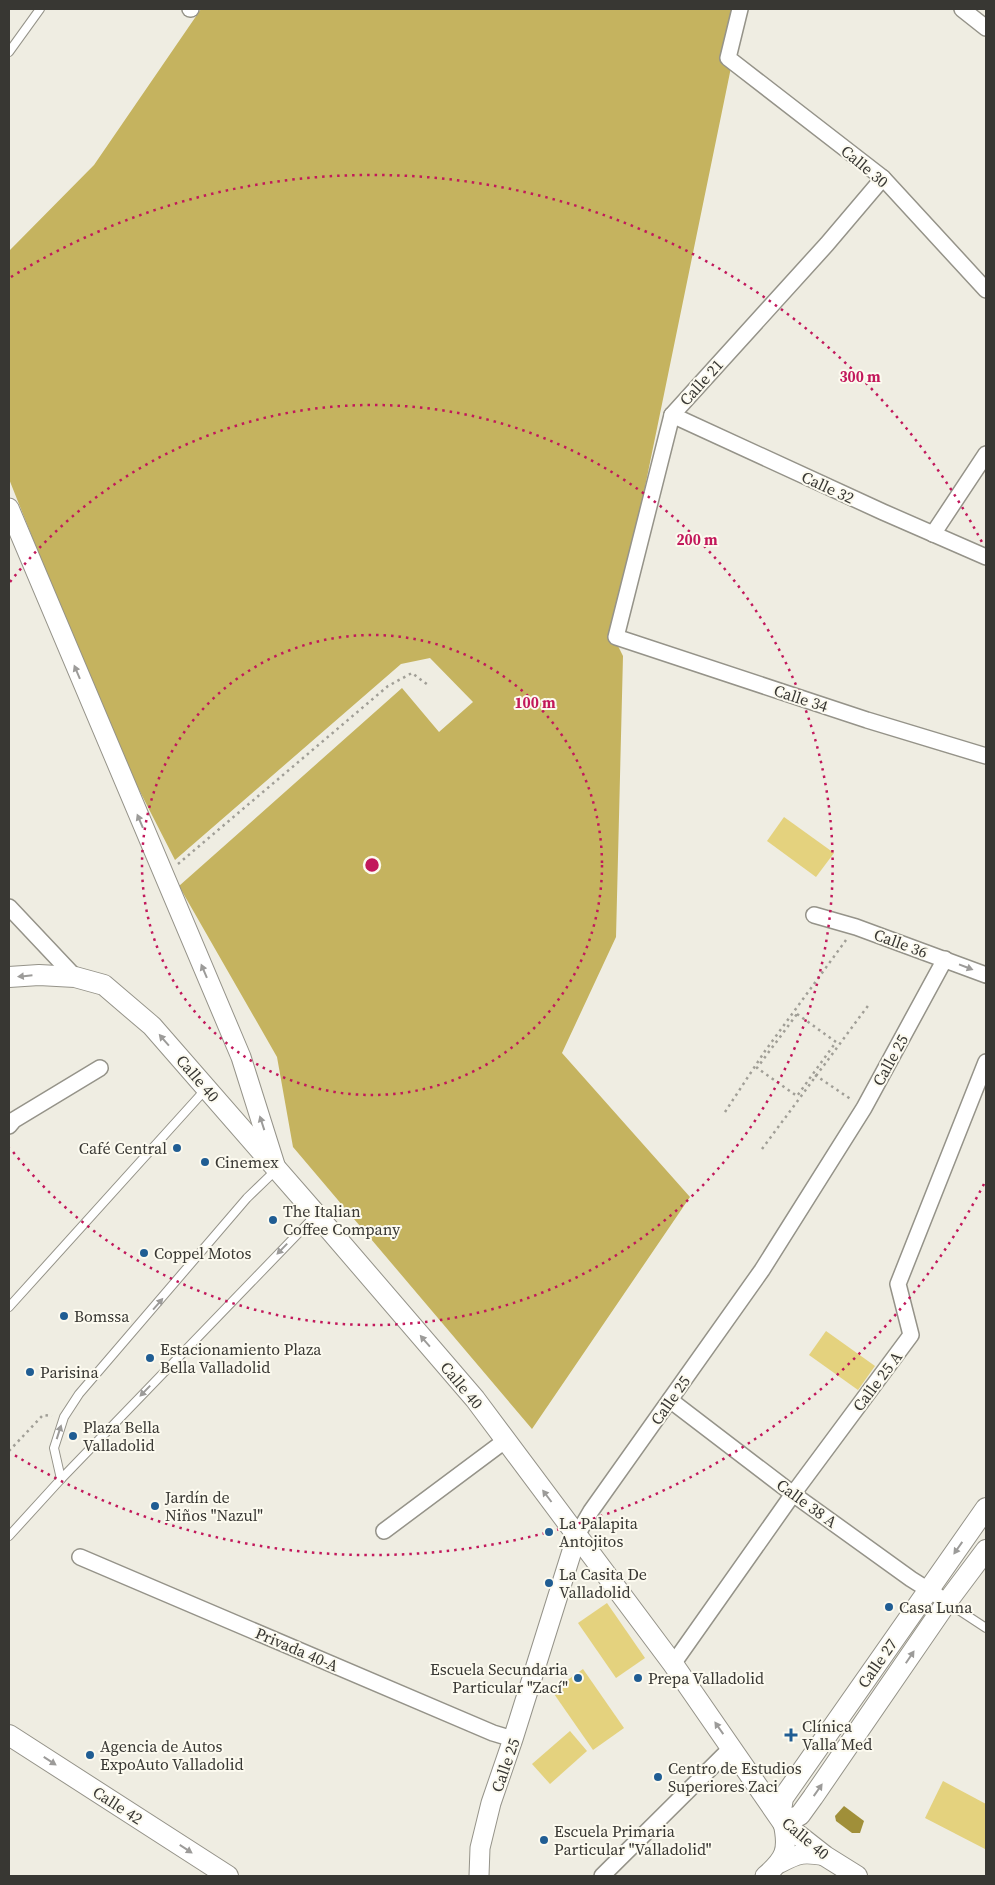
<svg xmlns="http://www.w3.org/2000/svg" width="995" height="1885" font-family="'Source Serif 4',serif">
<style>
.green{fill:#e4d27e}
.forest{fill:#c5b35f}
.water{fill:#a08f39}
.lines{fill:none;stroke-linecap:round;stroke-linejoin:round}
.service-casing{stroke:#959389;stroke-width:10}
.minor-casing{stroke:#959389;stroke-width:18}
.tertiary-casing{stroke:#959389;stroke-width:21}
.secondary-casing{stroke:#959389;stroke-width:22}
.path{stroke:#a19f97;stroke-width:2.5;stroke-dasharray:2.5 4;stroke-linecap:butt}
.service{stroke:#fff;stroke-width:8}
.minor{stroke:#fff;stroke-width:15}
.tertiary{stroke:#fff;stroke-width:19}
.secondary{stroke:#fff;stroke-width:20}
.oneway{fill:#9c9b99}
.ring{fill:none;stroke:#c2185b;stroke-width:2.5;stroke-dasharray:2.5 5}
.poi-dot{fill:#205d93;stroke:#fcfaef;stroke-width:2}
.labels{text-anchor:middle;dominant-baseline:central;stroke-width:4;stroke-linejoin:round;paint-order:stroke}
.street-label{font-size:16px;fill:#383733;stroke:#fcfaef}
.poi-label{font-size:16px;fill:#383733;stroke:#fcfaef;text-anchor:start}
.centre{fill:#c2185b;stroke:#fcfaef;stroke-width:2.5}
.ring-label{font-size:15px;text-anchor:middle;font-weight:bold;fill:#c2185b;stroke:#fcfaef;stroke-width:4;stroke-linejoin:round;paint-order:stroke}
</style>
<rect width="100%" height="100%" fill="#efede2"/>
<g class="green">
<path d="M 784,817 L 834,853 L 816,877 L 767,841 Z"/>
<path d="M 826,1331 L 875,1366 L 858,1390 L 809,1355 Z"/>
<path d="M 607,1603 L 645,1658 L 616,1678 L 578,1623 Z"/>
<path d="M 583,1669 L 624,1728 L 593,1750 L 552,1691 Z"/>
<path d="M 570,1731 L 587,1751 L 550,1784 L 532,1764 Z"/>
<path d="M 943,1781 L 986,1804 L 985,1849 L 925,1818 Z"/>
</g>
<path class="forest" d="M 201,9 L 743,9 L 614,638 L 623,656 L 616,937 L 562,1053 L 690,1197 L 532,1429 L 293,1147 L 277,1057 L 179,886 L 402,688 L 439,732 L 473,702 L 430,658 L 401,664 L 175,860 L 111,735 L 9,479 L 9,251 L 94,165 Z"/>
<path class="water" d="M 844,1806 L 864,1821 L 860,1833 L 852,1833 L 836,1821 L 835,1816 Z"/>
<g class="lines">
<defs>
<g id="service">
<path d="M 9,52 L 40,9"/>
<path d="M 9,1307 L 205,1090"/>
<path d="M 61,1479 L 54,1448 L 64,1417 L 79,1394 L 247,1198 L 276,1170"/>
<path d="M 9,1536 L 61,1479 L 315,1216"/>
<path d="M 948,1603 L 986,1628"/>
</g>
<g id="minor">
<path d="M 190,9 L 191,9"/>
<path d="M 740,9 L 728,58 L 883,178 L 986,290"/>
<path d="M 962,9 L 986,28"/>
<path d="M 883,178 L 827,244 L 672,415 L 616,637 L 867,720 L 986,756"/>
<path d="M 672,415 L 883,512 L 986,557"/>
<path d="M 933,534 L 986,454"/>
<path d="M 9,907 L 75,977"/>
<path d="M 814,915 L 856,927 L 986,975"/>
<path d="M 9,1126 L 14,1120 L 100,1068"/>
<path d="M 670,1400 L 793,1494 L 911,1579 L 938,1596"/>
<path d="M 384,1531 L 506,1440"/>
<path d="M 577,1535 L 591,1511 L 762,1270 L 864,1108 L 945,959"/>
<path d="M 80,1557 L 493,1733 L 513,1739"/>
<path d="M 673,1664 L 793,1494 L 911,1335 L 898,1284 L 986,1062"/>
<path d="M 602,1876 L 732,1747"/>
</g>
<g id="tertiary">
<path d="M 9,508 L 241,1057 L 276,1168"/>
<path d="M 780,1863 C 799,1853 804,1852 825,1856"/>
<path d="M 479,1876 L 480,1848 L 491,1803 L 513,1739 L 577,1535"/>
<path d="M 765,1876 C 785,1859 789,1850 783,1823"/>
</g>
<g id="secondary">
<path d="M 9,977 L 39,975 L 75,977 L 104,985 L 152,1026 L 316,1214 L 475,1399 L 673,1664 L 783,1823 L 825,1856 L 857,1876"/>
<path d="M 986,1508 L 783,1798 L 781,1810 L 783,1823 L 800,1815 L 813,1797 L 947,1602 L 986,1550"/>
<path d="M 9,1735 L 228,1876"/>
</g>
</defs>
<use href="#service" class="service-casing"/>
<use href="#minor" class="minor-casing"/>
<use href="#tertiary" class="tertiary-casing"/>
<use href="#secondary" class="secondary-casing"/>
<g class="path">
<path d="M 178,864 L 388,686 L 412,673 L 428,685"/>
<path d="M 797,1014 L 836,1042 L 797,1096 L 757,1068 Z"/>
<path d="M 815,1075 L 852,1100"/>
<path d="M 725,1112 L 765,1051 L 846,940"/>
<path d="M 762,1149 L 870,1003"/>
<path d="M 9,1451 L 43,1415 L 52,1416"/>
</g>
<use href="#service" class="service"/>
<use href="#minor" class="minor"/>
<use href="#tertiary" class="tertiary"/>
<use href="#secondary" class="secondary"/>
</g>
<defs><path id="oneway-solid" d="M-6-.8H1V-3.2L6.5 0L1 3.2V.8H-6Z" transform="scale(1.25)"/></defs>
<g class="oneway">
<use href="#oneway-solid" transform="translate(77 672) rotate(-113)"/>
<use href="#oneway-solid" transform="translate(140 821) rotate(-113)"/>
<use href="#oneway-solid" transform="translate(966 967) rotate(21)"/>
<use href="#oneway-solid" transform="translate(204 971) rotate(-113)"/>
<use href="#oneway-solid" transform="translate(25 976) rotate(174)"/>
<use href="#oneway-solid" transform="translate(164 1040) rotate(-131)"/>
<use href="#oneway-solid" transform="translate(262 1123) rotate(-108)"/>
<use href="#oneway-solid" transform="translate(282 1249) rotate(134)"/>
<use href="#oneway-solid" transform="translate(158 1304) rotate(-49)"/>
<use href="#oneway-solid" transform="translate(425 1341) rotate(-131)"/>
<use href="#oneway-solid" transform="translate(145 1391) rotate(134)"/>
<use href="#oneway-solid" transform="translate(59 1432) rotate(-72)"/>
<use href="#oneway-solid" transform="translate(547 1496) rotate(-127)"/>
<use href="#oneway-solid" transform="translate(958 1548) rotate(125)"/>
<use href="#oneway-solid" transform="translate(910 1657) rotate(-56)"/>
<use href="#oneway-solid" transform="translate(719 1728) rotate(-125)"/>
<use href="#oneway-solid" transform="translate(50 1761) rotate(33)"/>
<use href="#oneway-solid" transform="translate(818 1790) rotate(-55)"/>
<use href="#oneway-solid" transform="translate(186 1849) rotate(33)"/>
</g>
<g class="ring">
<circle cx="372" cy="865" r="230"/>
<path d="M10 582A460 460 0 1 1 10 1148"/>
<path d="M984 1184A690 690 0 0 1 11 1453M11 277A690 690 0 0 1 984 546"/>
</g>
<g class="poi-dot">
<circle cx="177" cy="1148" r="5"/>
<circle cx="205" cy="1162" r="5"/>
<circle cx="273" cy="1220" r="5"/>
<circle cx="144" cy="1253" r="5"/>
<circle cx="64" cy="1316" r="5"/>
<circle cx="150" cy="1358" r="5"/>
<circle cx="30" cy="1372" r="5"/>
<circle cx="73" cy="1436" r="5"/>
<circle cx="155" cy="1506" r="5"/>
<circle cx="549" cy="1532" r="5"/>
<circle cx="549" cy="1583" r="5"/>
<circle cx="889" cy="1607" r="5"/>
<circle cx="578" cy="1678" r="5"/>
<circle cx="638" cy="1678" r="5"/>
<path d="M788.5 1727.5h5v5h5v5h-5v5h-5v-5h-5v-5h5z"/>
<circle cx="90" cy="1755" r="5"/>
<circle cx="658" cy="1777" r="5"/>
<circle cx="544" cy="1840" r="5"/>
</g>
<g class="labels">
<g class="street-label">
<text transform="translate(865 166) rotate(40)">Calle 30</text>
<text transform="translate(701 382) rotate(-48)">Calle 21</text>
<text transform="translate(828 487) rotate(25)">Calle 32</text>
<text transform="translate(801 698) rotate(18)">Calle 34</text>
<text transform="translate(901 943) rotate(20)">Calle 36</text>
<text transform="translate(890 1060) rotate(-61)">Calle 25</text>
<text transform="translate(198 1078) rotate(49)">Calle 40</text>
<text transform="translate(877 1381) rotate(-53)">Calle 25 A</text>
<text transform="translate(462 1385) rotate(50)">Calle 40</text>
<text transform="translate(670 1400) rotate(-55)">Calle 25</text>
<text transform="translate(807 1503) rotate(36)">Calle 38 A</text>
<text transform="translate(297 1649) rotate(23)">Privada 40-A</text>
<text transform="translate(877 1663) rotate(-55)">Calle 27</text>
<text transform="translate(505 1765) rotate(-71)">Calle 25</text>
<text transform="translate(118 1805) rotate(33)">Calle 42</text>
<text transform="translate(806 1838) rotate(40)">Calle 40</text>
</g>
<g class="poi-label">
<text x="167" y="1148" text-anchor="end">Café Central</text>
<text x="215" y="1162">Cinemex</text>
<text x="283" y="1211">The Italian<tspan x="283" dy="18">Coffee Company</tspan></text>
<text x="154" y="1253">Coppel Motos</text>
<text x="74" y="1316">Bomssa</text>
<text x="160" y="1349">Estacionamiento Plaza<tspan x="160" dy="18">Bella Valladolid</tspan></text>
<text x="40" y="1372">Parisina</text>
<text x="83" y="1427">Plaza Bella<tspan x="83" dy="18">Valladolid</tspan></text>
<text x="165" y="1497">Jardín de<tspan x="165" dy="18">Niños "Nazul"</tspan></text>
<text x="559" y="1523">La Palapita<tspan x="559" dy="18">Antojitos</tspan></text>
<text x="559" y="1574">La Casita De<tspan x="559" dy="18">Valladolid</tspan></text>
<text x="899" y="1607">Casa Luna</text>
<text x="568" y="1669" text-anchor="end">Escuela Secundaria<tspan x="568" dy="18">Particular "Zací"</tspan></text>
<text x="648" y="1678">Prepa Valladolid</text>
<text x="802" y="1726">Clínica<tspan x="802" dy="18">Valla Med</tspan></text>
<text x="100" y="1746">Agencia de Autos<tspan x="100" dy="18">ExpoAuto Valladolid</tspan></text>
<text x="668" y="1768">Centro de Estudios<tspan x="668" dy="18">Superiores Zaci</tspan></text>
<text x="554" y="1831">Escuela Primaria<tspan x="554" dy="18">Particular "Valladolid"</tspan></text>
</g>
</g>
<circle cx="372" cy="865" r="8" class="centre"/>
<g class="ring-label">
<text x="860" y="382">300 m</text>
<text x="697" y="545">200 m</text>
<text x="535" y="708">100 m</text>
</g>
<rect width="995" height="1885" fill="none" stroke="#383733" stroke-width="20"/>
</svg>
